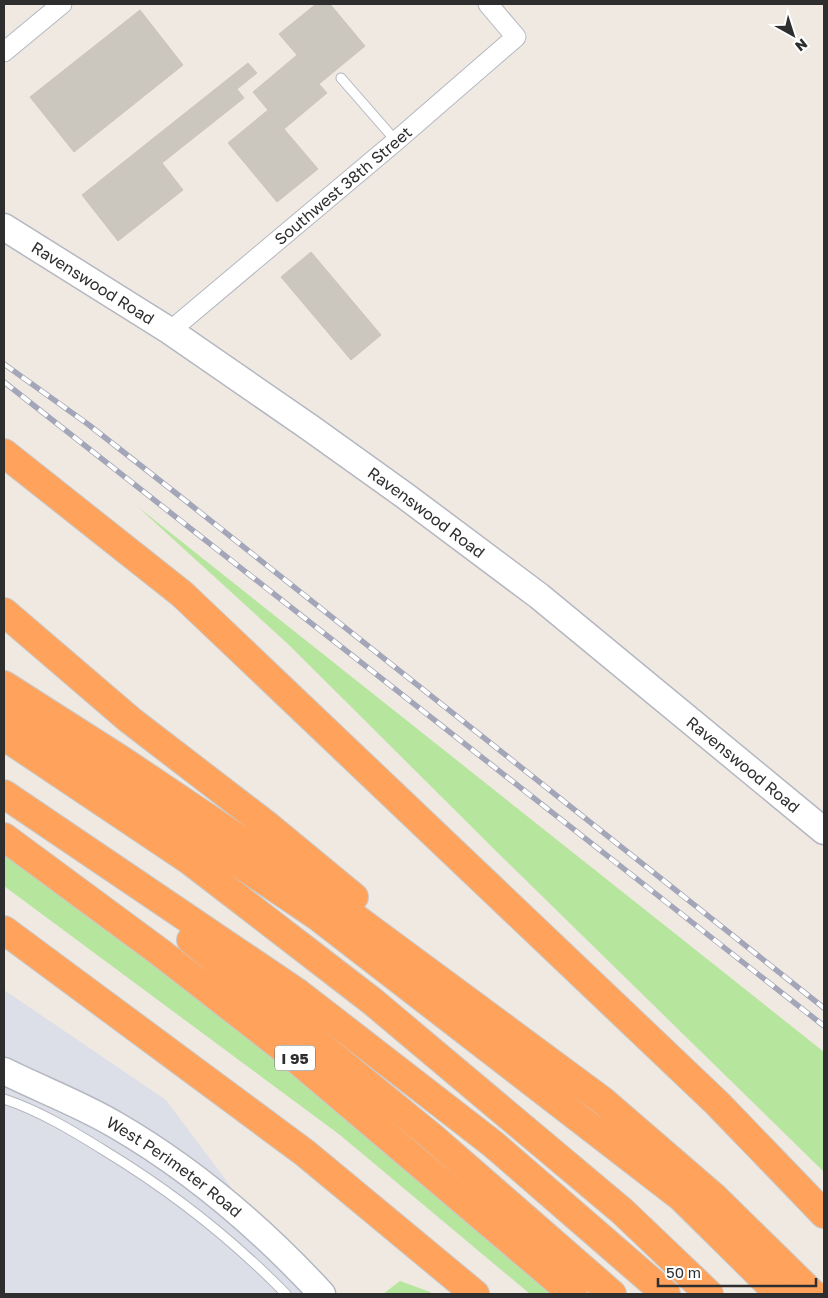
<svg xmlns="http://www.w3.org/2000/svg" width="828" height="1298" font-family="'Golos Text',sans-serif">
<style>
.airport{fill:#dcdee8}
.green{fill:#b6e59e}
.building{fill:#cbc7bf;stroke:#cbc5ba}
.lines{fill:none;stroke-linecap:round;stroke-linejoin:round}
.lane-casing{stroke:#b4b7c1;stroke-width:11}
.street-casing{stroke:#b4b7c1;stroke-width:21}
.secondary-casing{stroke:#b4b7c1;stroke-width:29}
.highway-casing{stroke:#c9c9c9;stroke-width:30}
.lane{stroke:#fff;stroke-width:9}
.street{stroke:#fff;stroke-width:19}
.secondary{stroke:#fff;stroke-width:26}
.highway{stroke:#ffa35c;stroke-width:28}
.rail-casing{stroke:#a3a6b8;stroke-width:5.5}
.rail{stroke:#fff;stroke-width:4;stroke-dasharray:11;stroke-linecap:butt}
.labels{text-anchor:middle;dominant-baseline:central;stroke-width:4;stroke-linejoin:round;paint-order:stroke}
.shield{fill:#fff;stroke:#6d6d6d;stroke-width:1}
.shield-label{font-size:15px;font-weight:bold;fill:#2e2e2e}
.street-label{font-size:16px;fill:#2e2e2e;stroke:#fff}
</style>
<rect width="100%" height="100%" fill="#efe9e1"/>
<path class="airport" d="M 4,990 L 166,1100 L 311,1294 L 4,1294 Z"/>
<g class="green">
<path d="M 138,507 L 824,1052 L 824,1172 L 499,854 L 289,645 Z"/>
<path d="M 4,851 L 270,1047 L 566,1294 L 530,1294 L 340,1135 L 4,886 Z"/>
<path d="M 400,1281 L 430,1292 L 432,1294 L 383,1294 Z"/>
</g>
<g class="building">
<path d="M 316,4 L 330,4 L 365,46 L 319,84 L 327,93 L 284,129 L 318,169 L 277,202 L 228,143 L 268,110 L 253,92 L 297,55 L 279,34 Z"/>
<path d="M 140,10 L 183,65 L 74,152 L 30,97 Z"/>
<path d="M 248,63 L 257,73 L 237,89 L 244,98 L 162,163 L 183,190 L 118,241 L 82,195 Z"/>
<path d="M 311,252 L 381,335 L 351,360 L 281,277 Z"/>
</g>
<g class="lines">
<defs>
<g id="lane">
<path d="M 341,78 L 396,141"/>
<path d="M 4,1099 C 40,1111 73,1131 105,1151 C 171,1191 232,1239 286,1294"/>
</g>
<g id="street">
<path d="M 4,52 L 62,4"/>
<path id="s1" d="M 170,331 L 396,141 L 516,37 L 488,4"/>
</g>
<g id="secondary">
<path id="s2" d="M 4,227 L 170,331 L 309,427 L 404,495 L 539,596 L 824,831"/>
<path id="s3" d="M 4,1071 C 40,1089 78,1103 114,1124 C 192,1169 261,1228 322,1294"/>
</g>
<g id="highway">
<path d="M 4,453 L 182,594 L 717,1103 L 824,1214"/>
<path d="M 4,612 L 130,720 L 268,826 L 354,897"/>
<path d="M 4,685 L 123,761 L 342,908 L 603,1101 L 713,1196 L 813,1294"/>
<path d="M 4,708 L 70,749 L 317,916 L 682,1198 L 779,1294"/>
<path d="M 4,736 L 189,860 L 372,1001 L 622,1211 L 709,1294"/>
<path d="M 4,794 L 298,993 L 493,1144 L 666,1294"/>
<path d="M 4,837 L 161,953 L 288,1052 L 573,1294"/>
<path d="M 4,930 L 305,1153 L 475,1294"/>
<path d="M 191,940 L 431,1136 L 612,1294"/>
</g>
</defs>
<use href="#lane" class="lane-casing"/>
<use href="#street" class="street-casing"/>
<use href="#secondary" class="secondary-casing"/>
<use href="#highway" class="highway-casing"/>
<use href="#lane" class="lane"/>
<use href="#street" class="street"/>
<use href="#secondary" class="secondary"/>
<use href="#highway" class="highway"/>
<defs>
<g id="rail">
<path d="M 4,364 L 89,425 L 177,494 L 824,1008"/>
<path d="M 4,382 L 824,1026"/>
</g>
</defs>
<use href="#rail" class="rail-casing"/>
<use href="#rail" class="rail"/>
</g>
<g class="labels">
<rect class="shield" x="275" y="1045.5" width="40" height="25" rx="4"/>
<g class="shield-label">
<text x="295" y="1058">I 95</text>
</g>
<g class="street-label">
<text stroke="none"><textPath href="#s1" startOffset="226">Southwest 38th Street</textPath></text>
<text stroke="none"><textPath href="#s2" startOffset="105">Ravenswood Road</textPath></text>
<text stroke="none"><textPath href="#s2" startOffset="510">Ravenswood Road</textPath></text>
<text stroke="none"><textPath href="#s2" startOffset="915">Ravenswood Road</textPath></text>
<text stroke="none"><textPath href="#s3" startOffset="196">West Perimeter Road</textPath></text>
</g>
</g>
<rect width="828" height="1298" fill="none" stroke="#2e2e2e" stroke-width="10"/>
<g transform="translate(793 35) rotate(141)" stroke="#ffffff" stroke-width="4" paint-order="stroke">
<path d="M0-4L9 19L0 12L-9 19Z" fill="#2e2e2e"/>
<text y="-8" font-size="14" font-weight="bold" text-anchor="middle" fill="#2e2e2e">N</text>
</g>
<path d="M658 1278v8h158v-8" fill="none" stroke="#2e2e2e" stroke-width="2.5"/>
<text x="666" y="1278" font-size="15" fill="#2e2e2e" stroke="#ffffff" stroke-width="4" paint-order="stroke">50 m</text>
</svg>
